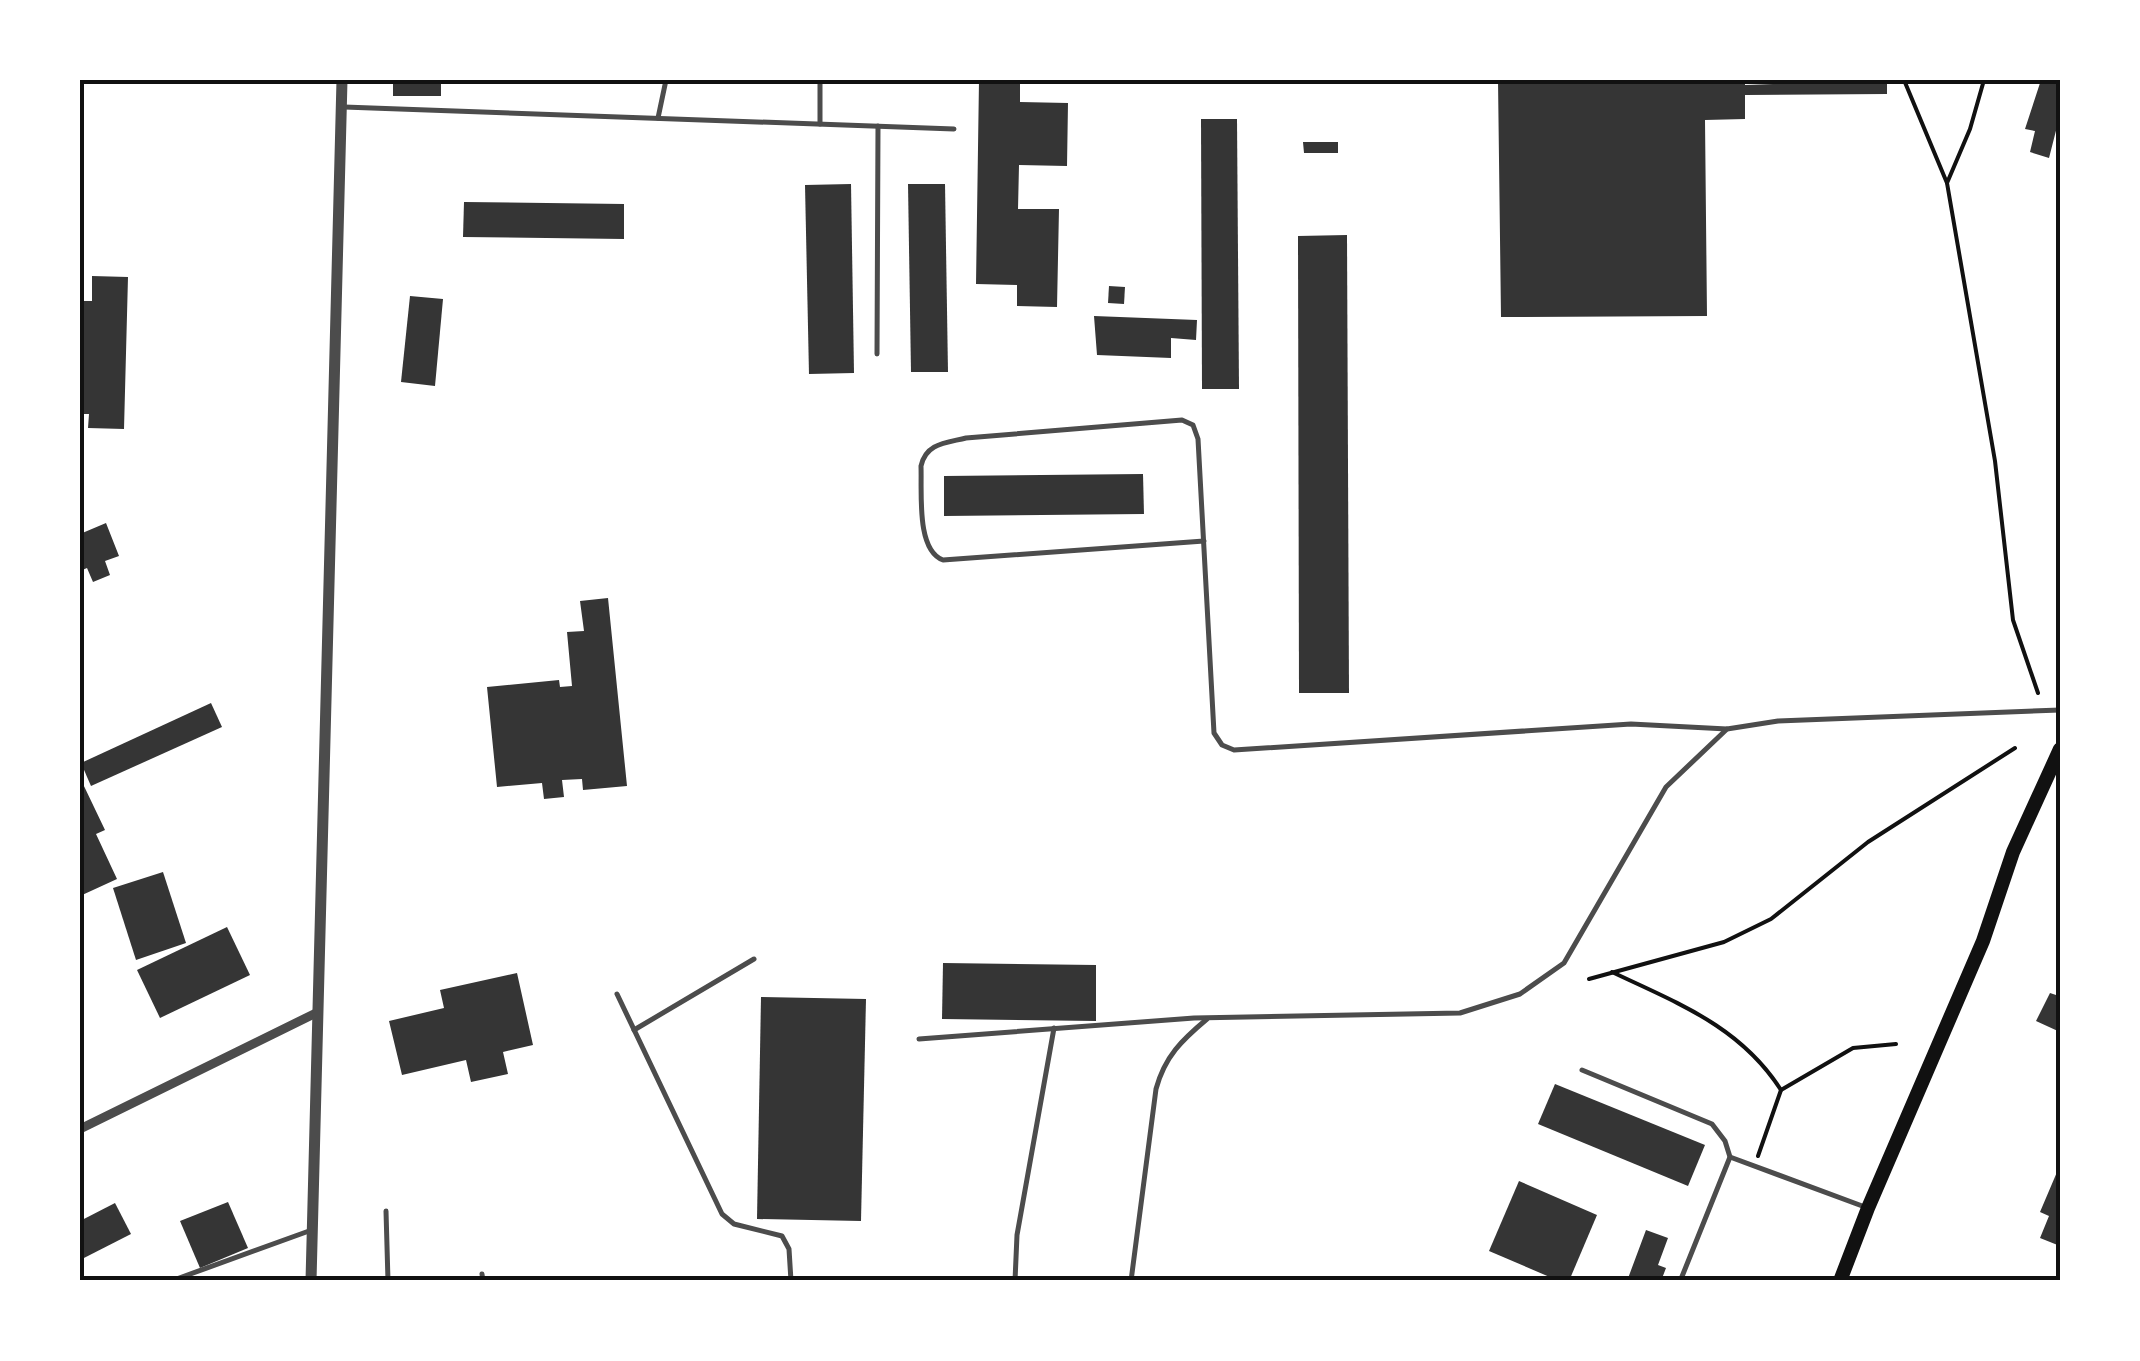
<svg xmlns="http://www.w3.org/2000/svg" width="2140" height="1361" font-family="Raleway,sans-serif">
<rect width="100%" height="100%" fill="#fff"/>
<g fill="#353535">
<rect x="393" y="80" width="48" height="16"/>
<polygon points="979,80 1020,80 1020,102 1068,103 1067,166 1019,165 1018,209 1059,209 1057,307 1017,306 1017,285 976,284"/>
<polygon points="1498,80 1745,80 1745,85 1887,80 1887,94 1745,95 1745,119 1705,120 1707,316 1501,317"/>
<polygon points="2041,80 2060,80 2060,115 2049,158 2030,152 2035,131 2025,129"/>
<polygon points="1201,119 1237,119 1239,389 1202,389"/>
<polygon points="1303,142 1338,142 1338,153 1304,153"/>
<polygon points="851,184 854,373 809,374 805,185"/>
<polygon points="908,184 945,184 948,372 911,372"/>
<polygon points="464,202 624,204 624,239 463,237"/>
<polygon points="1347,235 1349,693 1299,693 1298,236"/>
<polygon points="92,276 128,277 124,429 88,428 89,414 80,414 80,301 92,301"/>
<polygon points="1109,286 1125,287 1124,304 1108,303"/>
<polygon points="410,296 443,299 435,386 401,382"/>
<polygon points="1094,316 1197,320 1196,340 1171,338 1171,358 1097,355"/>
<polygon points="1143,474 1144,514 944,516 944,476"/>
<polygon points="106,523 119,556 105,561 110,575 93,582 87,568 80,571 80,534"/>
<polygon points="608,598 627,786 583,790 582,779 562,780 564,797 544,799 542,783 497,787 487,687 559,680 560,687 572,686 567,632 584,631 580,601"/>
<polygon points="211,703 222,727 91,786 81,763"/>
<polygon points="83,784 105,830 96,834 117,879 80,896 80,785"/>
<polygon points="163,872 186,943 136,960 113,888"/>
<polygon points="227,927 250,975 160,1018 137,970"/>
<polygon points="943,963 1096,965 1096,1021 942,1019"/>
<polygon points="517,973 533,1045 503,1052 508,1074 471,1082 466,1060 402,1075 389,1021 444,1008 440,990"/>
<polygon points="2060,986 2060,1032 2036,1021 2050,993 2056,995"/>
<polygon points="761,997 866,999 861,1221 757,1219"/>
<polygon points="1555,1084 1705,1145 1688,1186 1538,1124"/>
<polygon points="2060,1165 2060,1246 2040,1238 2049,1216 2040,1212"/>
<polygon points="1519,1181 1597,1215 1569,1281 1559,1281 1489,1251"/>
<polygon points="228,1202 248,1248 200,1268 180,1221"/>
<polygon points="115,1203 131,1234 80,1260 80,1221"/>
<polygon points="1646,1230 1668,1238 1658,1265 1666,1268 1661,1281 1627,1281"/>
</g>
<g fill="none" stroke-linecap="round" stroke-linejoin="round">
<g stroke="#111" stroke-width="4">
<polyline points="1904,80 1947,183 1995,461 2013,620 2038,693"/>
<polyline points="1947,183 1970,129 1984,80"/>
<path d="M1612,972C1677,1003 1740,1026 1781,1090L1853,1048L1896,1044"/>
<polyline points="1589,979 1724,942 1771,919 1868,842 2015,748"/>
<polyline points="1758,1156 1781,1090"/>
</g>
<g stroke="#4c4c4c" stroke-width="5">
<polyline points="344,107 954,129"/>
<polyline points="658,118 666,80"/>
<polyline points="820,124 820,80"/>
<polyline points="877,354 878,126"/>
<path d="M1204,541L943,560C916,550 922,492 921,466C926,443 946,443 966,438L1182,420L1193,425L1198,439L1214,733L1222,745L1234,750L1631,724L1727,729"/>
<polyline points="617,994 722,1214 734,1224 782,1236 789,1249 791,1281"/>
<polyline points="634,1030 754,959"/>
<polyline points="919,1039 1194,1018 1460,1013 1520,994 1564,963 1666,787 1727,729 1778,721 2060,710"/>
<polyline points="1582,1070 1712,1124 1725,1141 1730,1157 1681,1279 1687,1281"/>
<polyline points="1730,1157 1865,1207"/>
<polyline points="386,1211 388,1281"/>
<polyline points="482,1274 483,1281"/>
<polyline points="171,1281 309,1231"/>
<polyline points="1015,1281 1017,1235 1054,1028"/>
<path d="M1131,1281L1156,1089C1165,1056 1182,1040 1207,1019"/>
</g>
<polyline stroke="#4c4c4c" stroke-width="9" points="80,1129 316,1013"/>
<polyline stroke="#4c4c4c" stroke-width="11" points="311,1281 342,80"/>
<polyline stroke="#111" stroke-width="14" points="1840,1281 1868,1208 1983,941 2013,852 2060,749"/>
</g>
<rect width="2140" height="1361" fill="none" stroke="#ffffff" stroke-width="165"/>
<rect x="82" y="82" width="1976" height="1196" fill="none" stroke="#111" stroke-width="4"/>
</svg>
